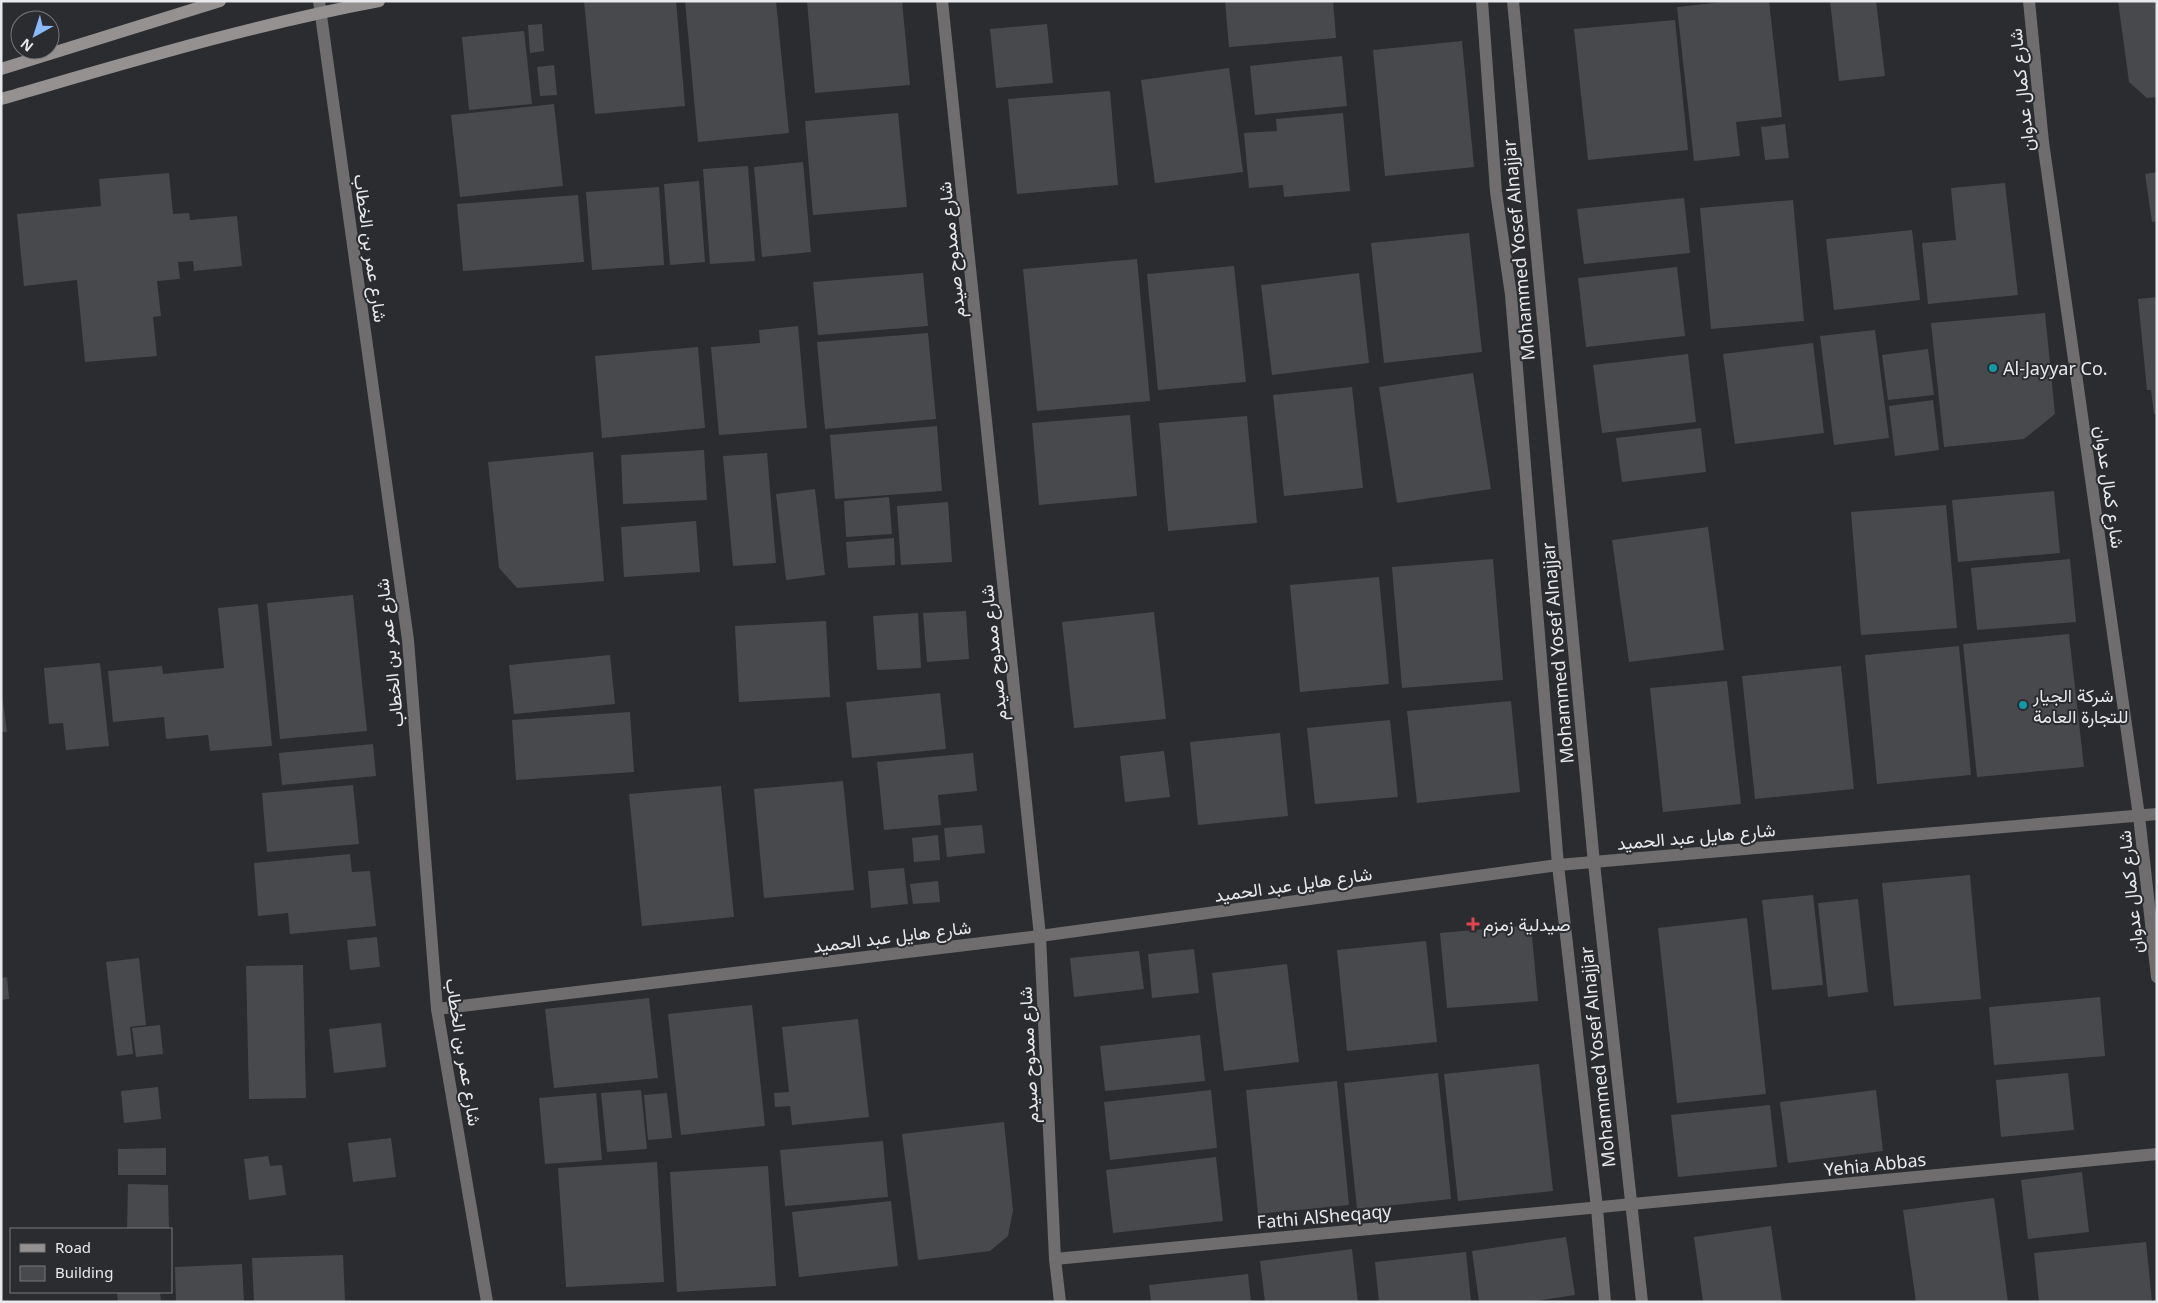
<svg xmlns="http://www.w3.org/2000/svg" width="2158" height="1303" font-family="'Noto Sans',Vazirmatn,sans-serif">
<rect width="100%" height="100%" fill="#2a2c2f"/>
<g fill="#48494d">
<polygon points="584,1 676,1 685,106 595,114"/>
<polygon points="685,1 776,1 789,133 698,142"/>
<polygon points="807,1 902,1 910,85 815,93"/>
<polygon points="1225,1 1333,1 1336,38 1229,47"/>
<polygon points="1732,1 1769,1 1782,117 1736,122 1740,156 1694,161 1677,7"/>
<polygon points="1830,1 1876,1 1885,76 1839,81"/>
<polygon points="2118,1 2157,1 2157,97 2147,98 2129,82"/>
<polygon points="1675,20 1688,150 1588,160 1574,29"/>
<polygon points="542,24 544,51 530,53 528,25"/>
<polygon points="1047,24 1053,83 996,88 990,29"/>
<polygon points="524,31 532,104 469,110 462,37"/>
<polygon points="1462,41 1474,167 1385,176 1373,50"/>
<polygon points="1342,56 1347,106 1255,115 1250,66"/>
<polygon points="554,65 557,95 540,96 537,67"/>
<polygon points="1229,68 1243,172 1155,183 1141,80"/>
<polygon points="1110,91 1118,185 1017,194 1008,99"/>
<polygon points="554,104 563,186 460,197 451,115"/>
<polygon points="898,113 907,207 813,215 805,121"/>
<polygon points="1343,113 1350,191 1284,197 1283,185 1249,188 1244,133 1277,131 1276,119"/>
<polygon points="1785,124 1789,158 1765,160 1761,127"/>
<polygon points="803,162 811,252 762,257 754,167"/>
<polygon points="748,166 755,261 710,264 703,169"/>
<polygon points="2157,172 2157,221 2152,222 2145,174"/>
<polygon points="169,173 173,214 189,213 190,220 237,216 242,266 194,271 193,261 178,262 180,279 157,281 161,316 153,317 157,356 85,362 77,280 24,286 17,214 101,206 99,179"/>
<polygon points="699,181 705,262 670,265 664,184"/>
<polygon points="2005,183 2018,295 1928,304 1922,243 1956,240 1951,188"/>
<polygon points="659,187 664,265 592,270 586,192"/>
<polygon points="578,195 584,262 463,271 457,204"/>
<polygon points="1684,198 1690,253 1584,264 1577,209"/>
<polygon points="1793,200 1804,321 1711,329 1700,208"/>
<polygon points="1912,230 1920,300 1834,310 1826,239"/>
<polygon points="1469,233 1482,352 1384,363 1371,243"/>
<polygon points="1137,259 1150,401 1037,411 1023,269"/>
<polygon points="1234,266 1246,382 1158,390 1147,274"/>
<polygon points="1677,267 1685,336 1586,347 1578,278"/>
<polygon points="923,273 928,326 818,335 813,282"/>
<polygon points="1359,273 1369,363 1272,375 1261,285"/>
<polygon points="2157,297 2157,414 2154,414 2151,390 2147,390 2138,299"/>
<polygon points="2045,313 2055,414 2024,439 1944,447 1931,323"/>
<polygon points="798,326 807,428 719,435 711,347 760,343 759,330"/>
<polygon points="1875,330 1889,438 1834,445 1820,336"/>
<polygon points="928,333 936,419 825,429 817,342"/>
<polygon points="1813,343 1824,433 1735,444 1723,354"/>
<polygon points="698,347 705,428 602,438 595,356"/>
<polygon points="1928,349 1934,395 1888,400 1882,355"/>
<polygon points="1688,354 1696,422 1602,433 1593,365"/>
<polygon points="1473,373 1491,489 1397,503 1379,387"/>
<polygon points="1352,387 1363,488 1284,496 1273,395"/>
<polygon points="1933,400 1939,450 1895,456 1889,406"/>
<polygon points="1130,415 1137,496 1039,505 1032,423"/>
<polygon points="1247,416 1257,523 1168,531 1159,423"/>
<polygon points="937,426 942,491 835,499 830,435"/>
<polygon points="1701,428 1706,472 1622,482 1616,438"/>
<polygon points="704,450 707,500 623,504 621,455"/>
<polygon points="593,452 604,581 517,588 499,568 488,462"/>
<polygon points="767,453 776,563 733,566 723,456"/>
<polygon points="815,489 825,575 786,580 776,494"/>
<polygon points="2054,491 2060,553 1958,562 1952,500"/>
<polygon points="889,497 892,534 846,537 844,501"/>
<polygon points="948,502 952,562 901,565 897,506"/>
<polygon points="1946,505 1957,628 1861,635 1851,512"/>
<polygon points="696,521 700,572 624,577 621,527"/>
<polygon points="1708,527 1724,650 1629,662 1612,540"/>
<polygon points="894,538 895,565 848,568 846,542"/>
<polygon points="1493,559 1503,680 1402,688 1392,567"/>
<polygon points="2070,559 2076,622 1977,630 1971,568"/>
<polygon points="1379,577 1389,684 1300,692 1290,585"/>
<polygon points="353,595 367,731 280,739 267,603"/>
<polygon points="258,604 272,746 210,751 208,735 166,739 164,717 113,722 108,671 162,666 163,674 224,668 218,608"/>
<polygon points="966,611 969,659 927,662 923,613"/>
<polygon points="1154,612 1166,719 1074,728 1062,622"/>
<polygon points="918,613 921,668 877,670 873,616"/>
<polygon points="826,621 830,697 739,702 735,626"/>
<polygon points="2069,634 2084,767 1977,777 1963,644"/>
<polygon points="1959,646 1971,775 1877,784 1865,655"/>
<polygon points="610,655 615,704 514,714 509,665"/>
<polygon points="100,663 109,746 66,750 63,723 49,724 44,668"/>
<polygon points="1841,666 1854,789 1755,799 1742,676"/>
<polygon points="1727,681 1741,804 1663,812 1650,688"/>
<polygon points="1,688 7,732 1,732"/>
<polygon points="940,693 946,749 852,758 846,702"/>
<polygon points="1511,701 1520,792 1417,803 1407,711"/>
<polygon points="630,712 634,772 516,780 512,720"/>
<polygon points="1390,720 1398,797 1315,804 1307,728"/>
<polygon points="1280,733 1288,816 1198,825 1190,742"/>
<polygon points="373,744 376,776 282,785 279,753"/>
<polygon points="1164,751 1170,797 1125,802 1120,756"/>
<polygon points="973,753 977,791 938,795 941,825 884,830 877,762"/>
<polygon points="843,781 854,890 764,898 754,789"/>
<polygon points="353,785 359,844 267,852 262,793"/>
<polygon points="721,786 734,917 642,926 629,794"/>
<polygon points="982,825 985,853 947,857 944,828"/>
<polygon points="938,835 940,860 914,862 912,838"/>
<polygon points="350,854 352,872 370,871 376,926 290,934 288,913 258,916 254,863"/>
<polygon points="904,868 908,904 871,908 868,871"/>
<polygon points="1970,875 1981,999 1894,1006 1882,883"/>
<polygon points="938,881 940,902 913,904 910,884"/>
<polygon points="1813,895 1823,985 1772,990 1762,900"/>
<polygon points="1858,899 1868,992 1828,997 1818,903"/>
<polygon points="1747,918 1766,1094 1677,1103 1658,928"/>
<polygon points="1531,925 1538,1001 1447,1008 1440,933"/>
<polygon points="377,937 380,967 350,970 347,940"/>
<polygon points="1426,941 1437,1042 1347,1051 1337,950"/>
<polygon points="1194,949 1199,993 1152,998 1148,954"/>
<polygon points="1139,951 1144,989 1074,997 1070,958"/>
<polygon points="139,958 146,1025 130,1027 133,1054 117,1056 106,962"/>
<polygon points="1287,964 1299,1062 1224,1071 1212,973"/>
<polygon points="303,965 306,1098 249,1099 246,966"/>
<polygon points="7,977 9,999 1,1000 1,978"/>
<polygon points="2100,997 2105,1056 1994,1065 1989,1007"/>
<polygon points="649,998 658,1078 554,1088 545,1009"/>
<polygon points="752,1005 765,1126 681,1135 668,1014"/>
<polygon points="858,1019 869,1117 792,1125 790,1106 775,1107 774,1093 789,1092 782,1027"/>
<polygon points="381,1023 386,1067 334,1073 329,1029"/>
<polygon points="160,1025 163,1054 136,1057 132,1028"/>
<polygon points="1200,1035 1205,1081 1105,1091 1100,1046"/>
<polygon points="1539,1064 1553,1191 1458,1201 1444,1074"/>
<polygon points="1438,1073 1451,1199 1357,1209 1344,1083"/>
<polygon points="2068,1073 2074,1130 2001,1137 1996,1080"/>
<polygon points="1337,1081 1349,1205 1258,1214 1246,1090"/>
<polygon points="158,1087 161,1119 124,1123 121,1091"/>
<polygon points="641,1090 647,1149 607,1152 601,1093"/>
<polygon points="1211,1090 1217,1148 1110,1160 1104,1102"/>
<polygon points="1876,1090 1883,1151 1788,1163 1780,1102"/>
<polygon points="596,1093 602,1160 545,1164 539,1098"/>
<polygon points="667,1093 672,1138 648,1140 644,1095"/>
<polygon points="1770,1105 1777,1167 1678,1177 1671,1115"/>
<polygon points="1004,1122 1013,1210 1008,1236 990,1251 918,1260 902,1134"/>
<polygon points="391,1138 396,1177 353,1182 348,1143"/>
<polygon points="883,1141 888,1197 785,1206 780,1150"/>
<polygon points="166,1148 166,1175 118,1175 118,1149"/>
<polygon points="268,1156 270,1166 282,1165 286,1195 249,1200 244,1159"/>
<polygon points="1216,1157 1223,1221 1113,1233 1106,1170"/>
<polygon points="657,1162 664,1282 566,1287 558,1168"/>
<polygon points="768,1166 776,1286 677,1292 670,1172"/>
<polygon points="2082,1172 2089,1232 2028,1239 2021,1180"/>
<polygon points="128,1184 168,1185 169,1229 127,1229"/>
<polygon points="1994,1198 2008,1302 1916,1302 1903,1210"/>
<polygon points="891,1201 898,1266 799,1277 792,1212"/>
<polygon points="1771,1226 1782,1302 1703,1302 1694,1237"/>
<polygon points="1566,1237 1575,1295 1528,1302 1479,1302 1472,1251"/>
<polygon points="2146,1242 2152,1302 2039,1302 2034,1253"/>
<polygon points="1352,1249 1358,1302 1265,1302 1260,1261"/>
<polygon points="1466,1252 1471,1302 1379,1302 1375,1262"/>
<polygon points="343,1255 345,1302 254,1302 252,1258"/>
<polygon points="242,1264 244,1302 176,1302 175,1267"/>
<polygon points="1248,1274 1251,1302 1151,1302 1149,1285"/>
<polygon points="117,1292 160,1292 161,1302 118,1302"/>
</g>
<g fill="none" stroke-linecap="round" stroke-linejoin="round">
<g stroke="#6f6d6d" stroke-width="12">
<polyline points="319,1 408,640 437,1009 487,1302"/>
<polyline points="942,1 1040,936 1055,1259 1060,1302"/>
<polyline points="1482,1 1496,192 1511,295 1558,865 1597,1208 1605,1302"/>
<polyline points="1513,1 1594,863 1642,1302"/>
<polyline points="2029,1 2043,142 2139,816 2157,977"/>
<polyline points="437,1009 1040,936 1558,865 2157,814"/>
<polyline points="1055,1259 2157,1154"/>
</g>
<g stroke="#959191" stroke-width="12">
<polyline points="1,69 220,1"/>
<path d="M1,99C126,63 251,25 379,1"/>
</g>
</g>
<g fill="#0f9aa8" stroke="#2a2c2f" stroke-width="2">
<circle cx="1993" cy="368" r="5"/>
<circle cx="2023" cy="705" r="5"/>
</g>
<path fill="#e0444e" stroke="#2a2c2f" stroke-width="2" d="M1470.5 916.5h5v5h5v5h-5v5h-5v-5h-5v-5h5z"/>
<g text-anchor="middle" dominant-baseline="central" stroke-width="4" stroke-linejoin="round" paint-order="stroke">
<g font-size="18" fill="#e8e9ec" stroke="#2a2c2f">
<text transform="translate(2021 90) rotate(-96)">شارع كمال عدوان</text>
<text transform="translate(371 248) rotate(82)">شارع عمر بن الخطاب</text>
<text transform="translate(951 250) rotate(-96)">شارع ممدوح صيدم</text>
<text transform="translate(1518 250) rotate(-95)">Mohammed Yosef Alnajjar</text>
<text transform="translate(2110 487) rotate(82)">شارع كمال عدوان</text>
<text transform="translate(389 653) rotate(-96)">شارع عمر بن الخطاب</text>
<text transform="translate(993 653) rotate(-96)">شارع ممدوح صيدم</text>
<text transform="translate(1557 653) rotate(-95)">Mohammed Yosef Alnajjar</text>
<text transform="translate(1696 836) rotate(-5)">شارع هايل عبد الحميد</text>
<text transform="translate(1293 884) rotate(-8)">شارع هايل عبد الحميد</text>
<text transform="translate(2130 892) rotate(-96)">شارع كمال عدوان</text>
<text transform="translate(892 936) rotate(-7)">شارع هايل عبد الحميد</text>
<text transform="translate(464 1052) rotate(81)">شارع عمر بن الخطاب</text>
<text transform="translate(1028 1055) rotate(-93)">شارع ممدوح صيدم</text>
<text transform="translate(1597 1057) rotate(-96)">Mohammed Yosef Alnajjar</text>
<text transform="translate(1875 1164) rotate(-6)">Yehia Abbas</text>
<text transform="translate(1324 1216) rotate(-5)">Fathi AlSheqaqy</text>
</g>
<g font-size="18" fill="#e8e9ec" stroke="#2a2c2f" text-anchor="start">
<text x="2003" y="368">Al-Jayyar Co.</text>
<text x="2033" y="695">شركة الجيار<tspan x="2033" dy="21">للتجارة العامة</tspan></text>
<text x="1483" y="924">صيدلية زمزم</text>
</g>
</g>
<rect width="2158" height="1303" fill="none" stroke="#e8e9ec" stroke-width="5"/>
<rect x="10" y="1228" width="162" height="65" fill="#2a2c2f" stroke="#76787b"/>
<rect x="20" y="1244" width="25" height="8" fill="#959191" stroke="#76787b"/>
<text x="55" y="1253" font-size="15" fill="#e8e9ec">Road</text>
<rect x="20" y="1266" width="25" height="15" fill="#48494d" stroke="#76787b"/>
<text x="55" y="1278" font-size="15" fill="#e8e9ec">Building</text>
<g transform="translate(35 35) rotate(219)"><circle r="24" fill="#2a2c2f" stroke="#76787b"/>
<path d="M0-4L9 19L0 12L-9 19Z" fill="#89bafc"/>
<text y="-8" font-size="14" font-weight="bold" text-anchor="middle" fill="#e8e9ec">N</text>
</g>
</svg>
